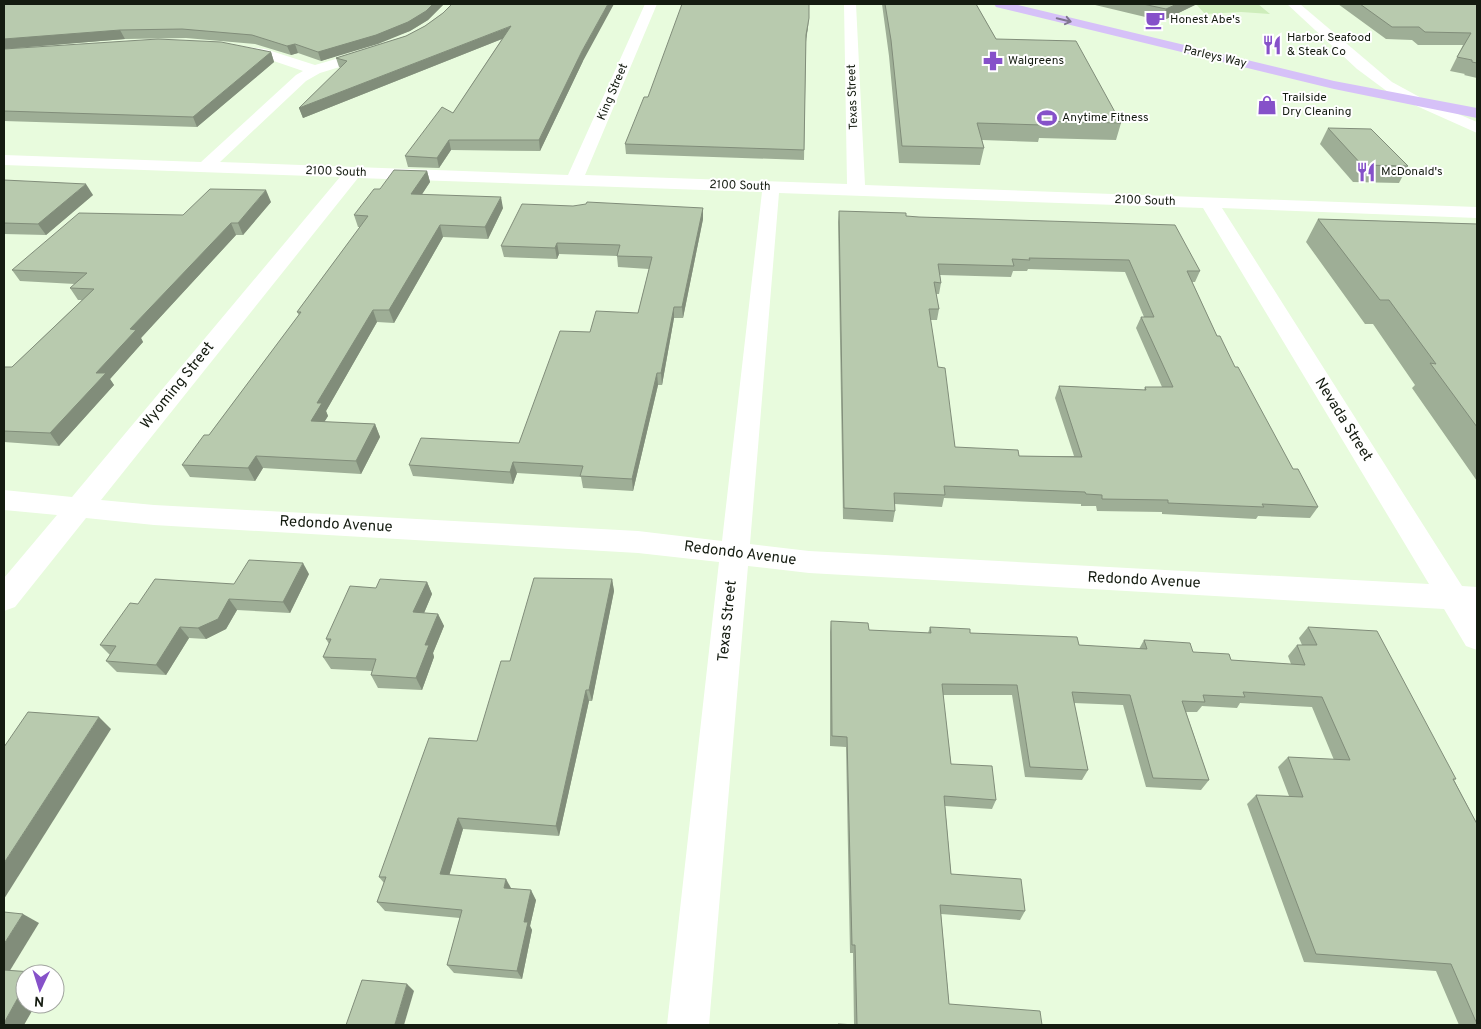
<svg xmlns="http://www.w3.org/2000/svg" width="1481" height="1029" font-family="Overpass,sans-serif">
<rect width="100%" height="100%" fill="#e8fbdd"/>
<polygon fill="#ceedbb" points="1196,4 1258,4 1270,14 1241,12 1205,14"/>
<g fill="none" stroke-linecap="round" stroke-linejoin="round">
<g fill="#fff" fill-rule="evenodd">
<path d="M645,4H657L585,175L847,184L844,4H856L865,185L1477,207V218L1222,208L1462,586L1477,587V650L1466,646L1444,609L809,573L748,566L709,1025H667L719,562L638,553L154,525L86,518L15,607L4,611V578L57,515L4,510V490L72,497L340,177L4,165V155L201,162L296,75L303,71L262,57L230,51L228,48L230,45L265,49L315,65L374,48L379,49L381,52L379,55L320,73L306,81L220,162L568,175ZM358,178L762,192L722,541L638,531L154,505L101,500ZM779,193L1203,208L1429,584L809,551L750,544Z"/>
<polygon points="1287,4 1300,4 1392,82 1425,100 1477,122 1477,133 1392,95 1357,69"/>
</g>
<polygon fill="#d6c1f8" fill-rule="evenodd" points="994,4 1014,4 1334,81 1477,108 1477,118 1334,89 996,7"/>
</g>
<g fill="#9eae96" fill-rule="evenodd">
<polygon points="4,4 444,4 428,20 410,31 321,61 298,53 291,55 255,44 186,38 125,39 4,49"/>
<polygon points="882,4 976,4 996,39 1121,123 1116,140 1039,138 1038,142 982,140 984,148 980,165 899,163 889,56"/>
<polygon points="1091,4 1197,4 1162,21"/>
<polygon points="1338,4 1477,4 1477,78 1464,75 1465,74 1450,71 1463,45 1418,45 1412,40 1386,39"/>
<polygon points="443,13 583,61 540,151 451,150 439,168 408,167 405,156 453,113 502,39 303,118 299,108 341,68 339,67 336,58 406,36 425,26"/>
<polygon points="808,27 806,42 804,160 626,154 625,144 648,97"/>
<polygon points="4,49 271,52 274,62 197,127 4,121"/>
<polygon points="1328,128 1408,166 1399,183 1353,182 1320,144"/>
<polygon points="427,171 430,182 422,194 503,208 488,239 443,237 394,323 377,322 326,411 328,416 324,422 375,424 380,437 361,474 263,468 255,481 190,477 182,465 209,435 299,315 297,312 360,227 358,227 354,215 380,189"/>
<polygon points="4,180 93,195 46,235 4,234"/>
<polygon points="271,202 243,235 236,235 141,338 143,342 110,379 114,385 59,446 4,442 4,367 12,367 82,300 78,300 70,288 75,284 20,281 12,270 183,215"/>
<polygon points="573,206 703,208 703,219 683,318 674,318 662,385 658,385 633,491 583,488 581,477 517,473 513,484 413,476 409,465 519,443 590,332 638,313 649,269 618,267 617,256 559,254 557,259 504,257 501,246"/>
<path d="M839,211L906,216L1200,271L1195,282H1192L1217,336L1293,469L1318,507L1310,518L1258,516L1256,519L1162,514V512L1097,511L1096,506H1081V504L944,498L942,507L895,504V511L893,522L843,519L838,222ZM1028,269L1125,272L1144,317H1141L1136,328L1162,387H1145L1144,390L1059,386L1055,398L1074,456H1019L955,447L938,367L930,320H937L939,309L936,294H939L941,283L940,275L1011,277L1013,271H1027Z"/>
<polygon points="1318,219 1477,224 1477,481 1412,388 1415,385 1373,324 1365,324 1306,242"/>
<polygon points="309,574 290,613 237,610 226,629 206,639 189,638 166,675 117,672 106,661 110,655 100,645 138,604 234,584"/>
<polygon points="612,579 614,591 592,701 589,701 559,836 463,829 449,875 511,888 511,889 536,900 530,926 532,930 522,979 454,973 447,965 460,918 385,911 377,902 384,883 379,877 477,741 510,661"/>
<polygon points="427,582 432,594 424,613 438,614 444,626 433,653 434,657 422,690 378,688 371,675 372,671 331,669 323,657 329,644 326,639 376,588"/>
<polygon points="831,621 869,630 928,633 930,627 970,633 1079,645 1139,649 1144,640 1193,652 1231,660 1291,664 1288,656 1297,645 1302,645 1299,638 1308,627 1456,779 1454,780 1477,824 1477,1025 1459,1025 1436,971 1304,962 1247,804 1256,795 1289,796 1278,767 1288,757 1334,760 1312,707 1240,703 1237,708 1202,706 1197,712 1186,712 1209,780 1201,790 1146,787 1123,705 1074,703 1088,770 1082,780 1025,777 1012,695 943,695 951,764 996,800 992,809 945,806 951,874 1025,911 1020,920 941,914 949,1004 1042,1025 838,1025 838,1024 854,1025 853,953 850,953 846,747 830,746 830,632"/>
</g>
<g fill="#818d7a">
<polygon points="433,4 444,4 428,20 410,31 378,44 321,61 318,52"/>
<polygon points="608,4 614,4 583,61 540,151 539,140 582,51"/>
<polygon points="1177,4 1197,4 1162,21 1166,9"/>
<polygon points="809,18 808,27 805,44 806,35"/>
<polygon points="511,26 512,35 303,118 299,108"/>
<polygon points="120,30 125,39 4,49 4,39"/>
<polygon points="295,44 298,53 291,55 287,46"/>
<polygon points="271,52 274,62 197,127 193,117"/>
<polygon points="449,140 451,150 439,168 437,158"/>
<polygon points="427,171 430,182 415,205 411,194"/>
<polygon points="86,184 93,195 46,235 38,224"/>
<polygon points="266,190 271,202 243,235 238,223"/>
<polygon points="501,197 503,208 488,239 485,227"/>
<polygon points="703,208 703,219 683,318 682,307"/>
<polygon points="231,223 236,235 141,338 143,342 110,379 114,385 59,446 50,433 96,373 130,329"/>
<polygon points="440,225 443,237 394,323 389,310"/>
<polygon points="557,243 559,254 557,259 555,248"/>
<polygon points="674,307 674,318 662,385 661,373"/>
<polygon points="373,310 377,322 326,411 328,416 317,434 311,421 317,403"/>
<polygon points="657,373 658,385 633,491 632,479"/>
<polygon points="375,424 380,437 361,474 356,461"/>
<polygon points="256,456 263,468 255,481 248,468"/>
<polygon points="513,462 517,473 513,484 510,472"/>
<polygon points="303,563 309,574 290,613 283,602"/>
<polygon points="612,579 614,591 592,701 589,690"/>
<polygon points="427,582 432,594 419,625 413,612"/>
<polygon points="229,599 237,610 226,629 206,639 198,628"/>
<polygon points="438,614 444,626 433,653 434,657 422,690 416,678 425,645"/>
<polygon points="180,627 189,638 166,675 156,665"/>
<polygon points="586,690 589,701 559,836 556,826"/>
<polygon points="99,717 111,729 4,899 4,863"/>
<polygon points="458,818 463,829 447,883 440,874"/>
<polygon points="506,879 511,888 509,898 504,888"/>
<polygon points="531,890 536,900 530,926 532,930 522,979 517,971 524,922"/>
<polygon points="23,914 39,923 6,977 4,976 4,944"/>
<polygon points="407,984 414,991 404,1025 395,1024"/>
<polygon points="25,985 25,1004 36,1004 24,1025 4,1025 4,1023"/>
</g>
<g fill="#b8caae" stroke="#818d7a" fill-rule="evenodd">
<polygon points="4,4 433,4 426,11 408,22 376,35 318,52 295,44 287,46 252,35 182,29 120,30 4,39"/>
<polygon points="452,4 608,4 582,51 539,140 449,140 437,158 405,156 442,107 453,113 511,26 299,108 347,61 336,58 406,36 425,26 443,13"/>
<polygon points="682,4 809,4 809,18 806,35 804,150 625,144 644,97 648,97"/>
<polygon points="885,4 976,4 996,39 1076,41 1121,123 1041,121 1042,125 977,123 984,148 902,146 891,40"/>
<polygon points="1143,4 1177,4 1166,9"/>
<polygon points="1360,4 1477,4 1477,63 1472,62 1472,60 1457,57 1471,33 1425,32 1419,27 1392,27"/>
<polygon points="158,39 221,42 271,52 193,117 4,111 4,49"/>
<polygon points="1328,128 1371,129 1408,166 1362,165"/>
<polygon points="394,170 427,171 411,194 501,197 485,227 440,225 389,310 373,310 317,403 322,403 311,421 375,424 356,461 256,456 248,468 182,465 204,435 209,435 301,312 297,312 368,216 354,215 374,189 380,189"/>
<polygon points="4,180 86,184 38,224 4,223"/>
<polygon points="210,189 266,190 238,223 231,223 130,329 136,330 96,373 106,373 50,433 4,431 4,367 12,367 94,289 70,288 87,273 12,270 79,213 183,215"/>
<polygon points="587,202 703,208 682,307 674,307 661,373 657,373 632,479 580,476 583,466 513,462 510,472 409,465 421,438 519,443 560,331 590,332 596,311 638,313 652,257 617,256 620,245 557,243 555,248 501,246 522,204 573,206 586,204"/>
<path d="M839,211L906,213V216L919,217L1175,225L1200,271H1187L1217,336H1220L1235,367H1238L1293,469H1298L1318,507L1262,504L1264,507L1168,503V500L1102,499V495L1086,494L1085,492L944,486L945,495L894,493L895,511L844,508ZM1029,258L1129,260L1154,317H1141L1173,387H1145L1146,390L1059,386L1082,457L1019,456L1018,450L955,447L945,368L938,367L929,309H939L934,282L941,283L938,264L1014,266L1012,259L1030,260Z"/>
<polygon points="1318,219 1477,224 1477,427 1430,363 1436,364 1389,300 1380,300"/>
<polygon points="249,560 303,563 283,602 229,599 218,619 198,628 180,627 156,665 106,661 116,646 100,645 130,603 138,604 155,579 234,584"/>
<polygon points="534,578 612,579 589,690 586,690 556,826 458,818 440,874 506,879 504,888 531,890 524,922 528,922 517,971 447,965 462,910 377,902 386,877 379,877 429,738 477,741 501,661 510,661"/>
<polygon points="380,579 427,582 413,612 438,614 425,645 429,645 416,678 371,675 376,659 323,657 331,639 326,639 350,586 376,588"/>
<polygon points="831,621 868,623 869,630 931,633 930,627 970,629 970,633 1077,637 1079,645 1147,649 1144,640 1190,643 1193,652 1229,654 1231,660 1305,665 1297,645 1317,645 1308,627 1377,631 1456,779 1453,779 1477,824 1477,1024 1451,964 1316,954 1256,795 1303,797 1288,757 1350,760 1322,697 1243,692 1245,697 1203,695 1205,702 1182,701 1209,780 1153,778 1130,695 1072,692 1088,770 1030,767 1017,685 942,684 951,764 992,766 996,800 944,796 951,874 1021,879 1025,911 940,905 949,1004 1040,1011 1042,1025 838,1025 838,1024 857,1025 855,945 852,945 847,737 832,736"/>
<polygon points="28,712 99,717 4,863 4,747"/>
<polygon points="4,912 23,914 4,944"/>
<polygon points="4,970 32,972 31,974 25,974 25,985 4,1023"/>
<polygon points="362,980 407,984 395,1024 413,1025 346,1025"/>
</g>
<defs><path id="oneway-shaft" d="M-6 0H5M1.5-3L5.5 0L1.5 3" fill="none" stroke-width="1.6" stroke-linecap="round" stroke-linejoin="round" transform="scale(1.25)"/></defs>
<use stroke="#7f7690" href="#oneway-shaft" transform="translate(1064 20) rotate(14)"/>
<defs>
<symbol id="cafe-bare" viewBox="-9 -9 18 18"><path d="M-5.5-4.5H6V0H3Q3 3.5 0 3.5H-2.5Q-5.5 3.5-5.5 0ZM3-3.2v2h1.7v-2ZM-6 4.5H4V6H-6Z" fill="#8651c9" stroke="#fff" stroke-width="2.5" paint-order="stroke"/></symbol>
<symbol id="restaurant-bare" viewBox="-9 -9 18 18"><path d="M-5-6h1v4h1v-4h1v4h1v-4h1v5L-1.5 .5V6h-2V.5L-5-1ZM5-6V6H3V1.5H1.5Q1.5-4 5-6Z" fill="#8651c9" stroke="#fff" stroke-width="2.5" paint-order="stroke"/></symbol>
<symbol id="pharmacy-bare" viewBox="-9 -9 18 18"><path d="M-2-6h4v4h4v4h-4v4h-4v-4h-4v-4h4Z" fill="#8651c9" stroke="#fff" stroke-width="2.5" paint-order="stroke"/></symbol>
<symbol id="shop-bare" viewBox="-9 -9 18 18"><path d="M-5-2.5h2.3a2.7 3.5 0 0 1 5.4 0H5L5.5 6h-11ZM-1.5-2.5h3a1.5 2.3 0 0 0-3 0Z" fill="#8651c9" stroke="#fff" stroke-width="2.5" paint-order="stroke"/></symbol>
<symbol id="stadium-bare" viewBox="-9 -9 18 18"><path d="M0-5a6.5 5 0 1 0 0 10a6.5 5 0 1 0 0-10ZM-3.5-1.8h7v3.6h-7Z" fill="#8651c9" stroke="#fff" stroke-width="2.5" paint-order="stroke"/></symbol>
</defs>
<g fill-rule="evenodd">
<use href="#cafe-bare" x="1141" y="6" width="28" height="28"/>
<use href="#restaurant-bare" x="1258" y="31" width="28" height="28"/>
<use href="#pharmacy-bare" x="979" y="47" width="28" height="28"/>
<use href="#shop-bare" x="1253" y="91" width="28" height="28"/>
<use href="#stadium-bare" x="1033" y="104" width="28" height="28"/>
<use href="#restaurant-bare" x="1352" y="158" width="28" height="28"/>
</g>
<g text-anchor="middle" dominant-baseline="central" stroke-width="4" stroke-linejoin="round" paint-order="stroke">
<g font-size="12" fill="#141b10" stroke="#fff" text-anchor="start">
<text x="1170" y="20">Honest Abe's</text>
<text x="1287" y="38">Harbor Seafood<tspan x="1287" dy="14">&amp; Steak Co</tspan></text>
<text x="1008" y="61">Walgreens</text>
<text x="1282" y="98">Trailside<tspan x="1282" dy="14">Dry Cleaning</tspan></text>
<text x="1062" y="118">Anytime Fitness</text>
<text x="1381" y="172">McDonald's</text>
</g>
<g font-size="12" fill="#141b10" stroke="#fff">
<text transform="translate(1215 57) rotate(13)">Parleys Way</text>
<text transform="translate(613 92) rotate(-67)">King Street</text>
<text transform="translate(853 97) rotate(-92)">Texas Street</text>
<text transform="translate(336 172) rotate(2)">2100 South</text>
<text transform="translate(740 186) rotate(2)">2100 South</text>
<text transform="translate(1145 201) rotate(2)">2100 South</text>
</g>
<g font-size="15" fill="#141b10" stroke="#fff">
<text transform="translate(178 386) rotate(-51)">Wyoming Street</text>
<text transform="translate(1343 420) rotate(58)">Nevada Street</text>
<text transform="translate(336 525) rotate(3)">Redondo Avenue</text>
<text transform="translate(740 554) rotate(7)">Redondo Avenue</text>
<text transform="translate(1144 581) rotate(3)">Redondo Avenue</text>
<text transform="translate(728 621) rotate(-84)">Texas Street</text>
</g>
</g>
<rect width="1481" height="1029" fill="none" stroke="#141b10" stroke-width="10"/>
<g transform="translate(40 989) rotate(184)"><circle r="24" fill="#ffffff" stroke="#a1a49f"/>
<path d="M0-4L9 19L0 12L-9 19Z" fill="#8651c9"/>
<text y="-8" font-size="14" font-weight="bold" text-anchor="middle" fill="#141b10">N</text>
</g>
</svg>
